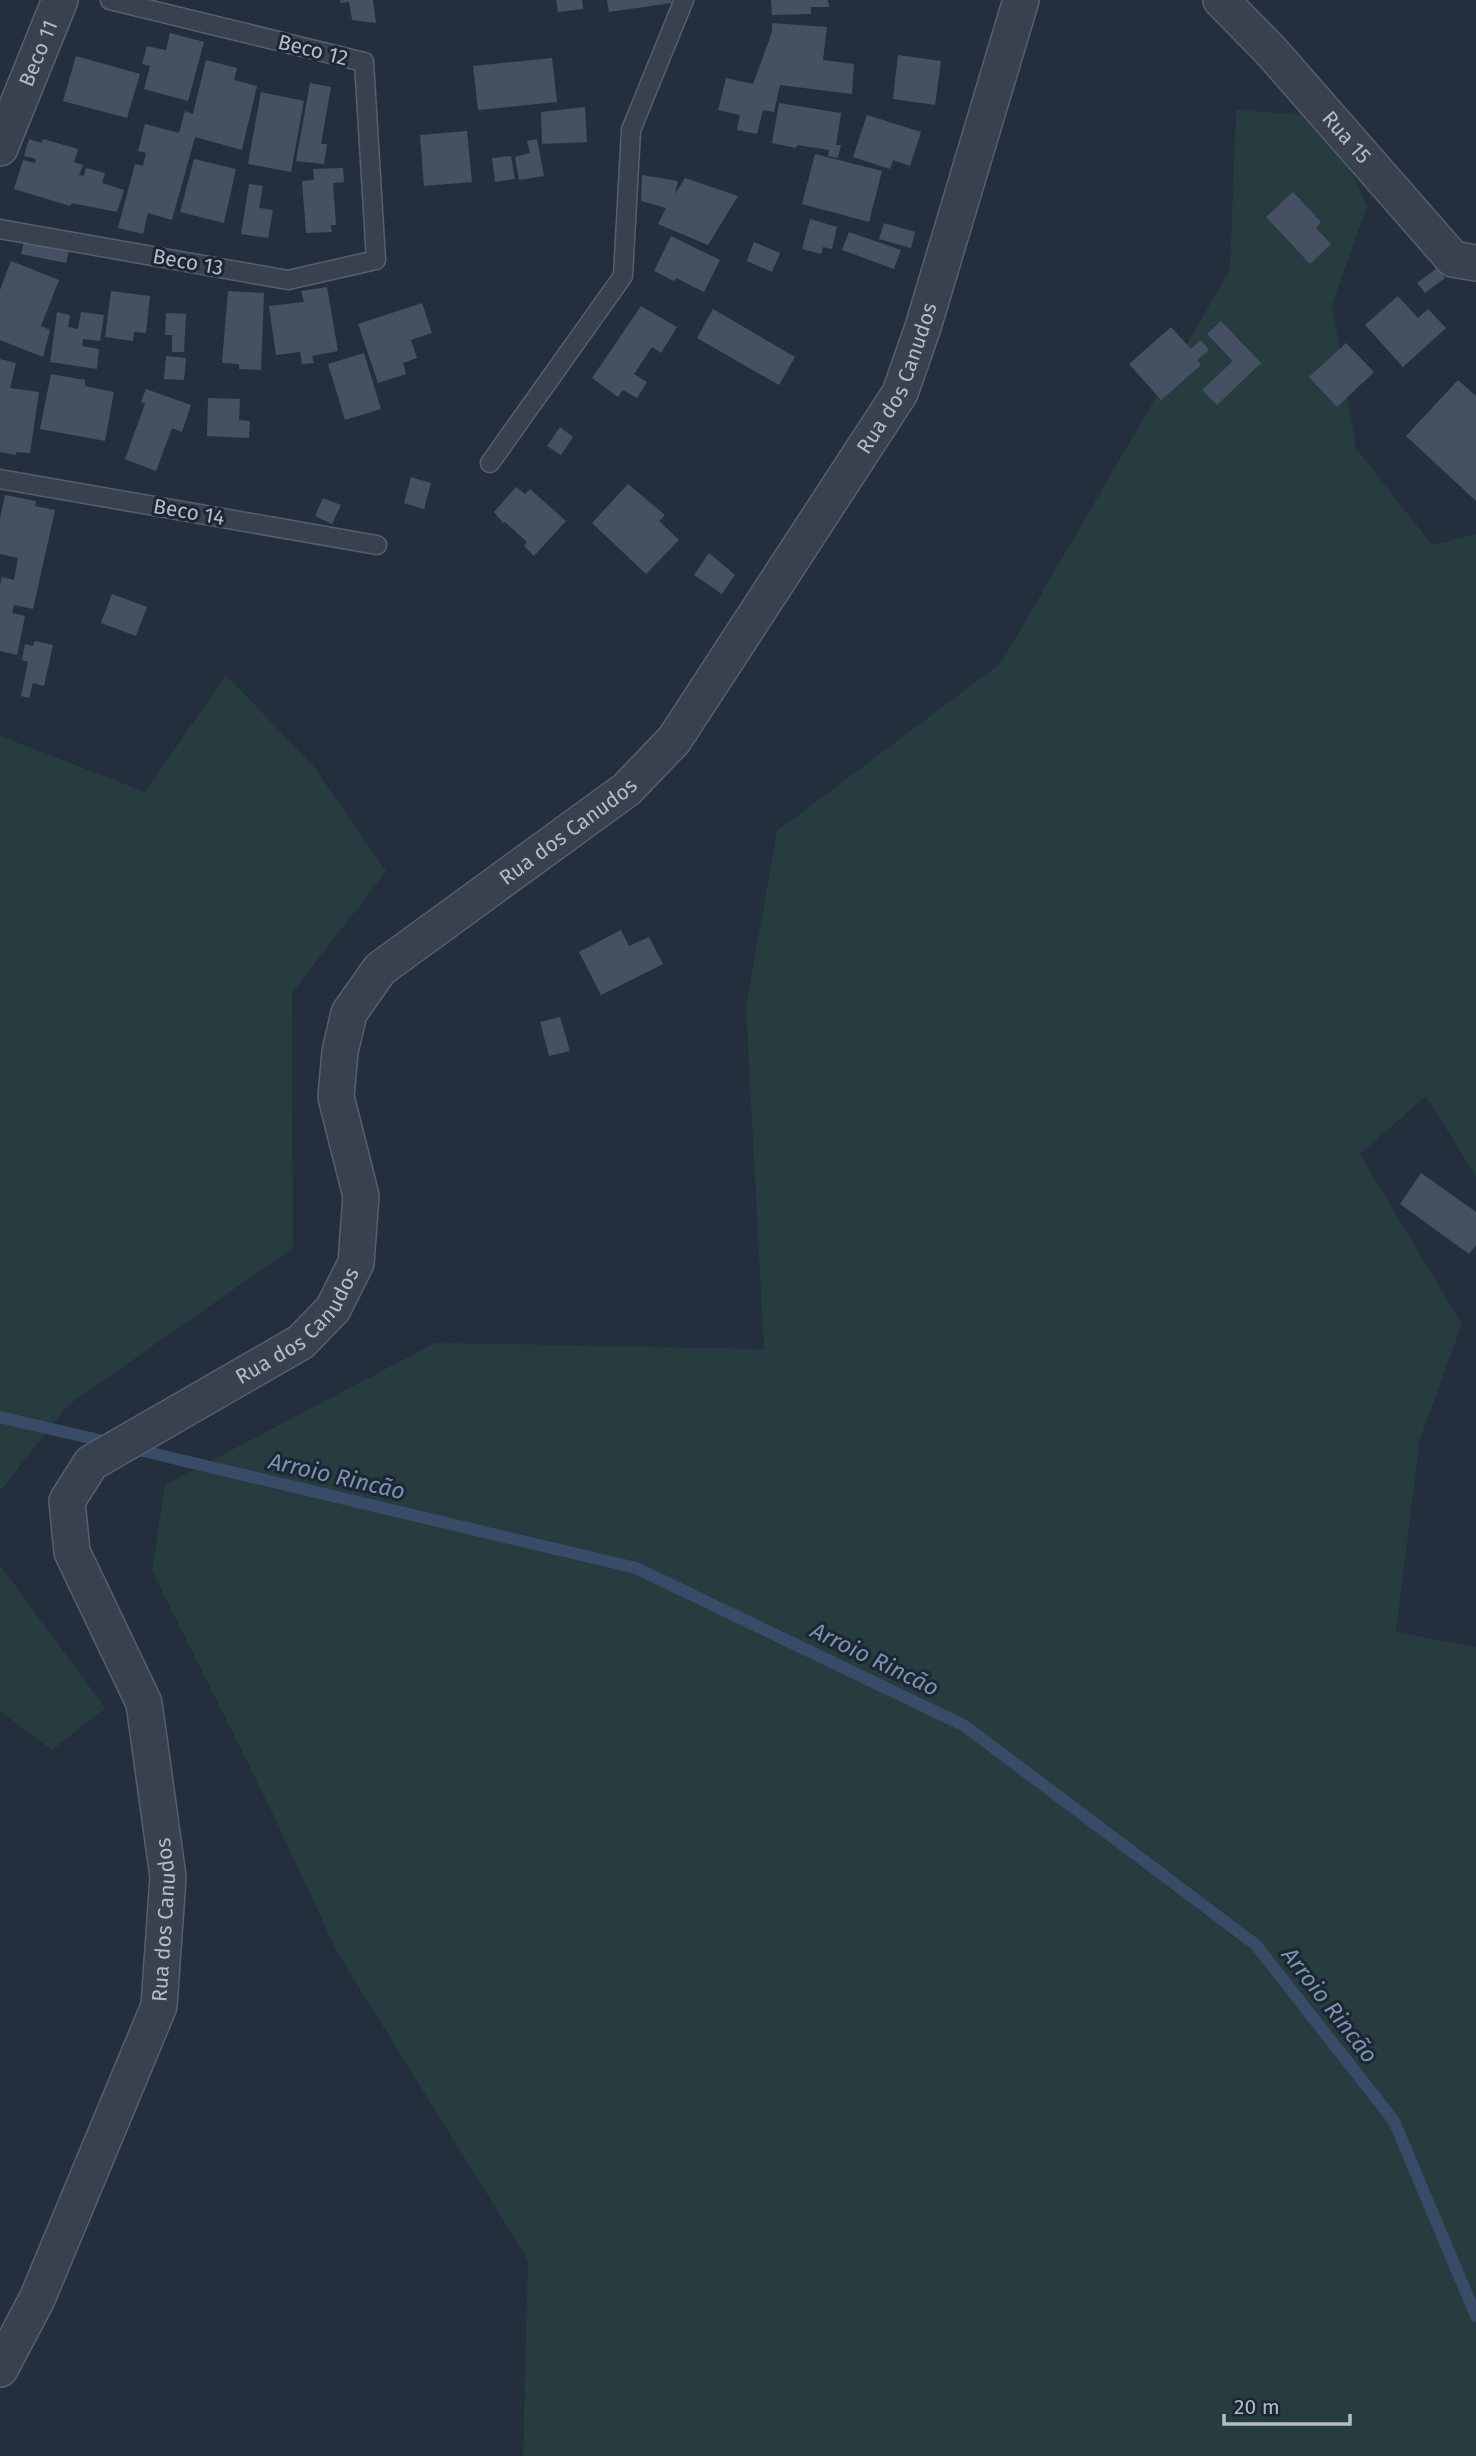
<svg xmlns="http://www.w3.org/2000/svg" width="1476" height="2456" font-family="'Fira Sans',sans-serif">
<rect width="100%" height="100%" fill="#242f3e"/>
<g fill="#263c3f">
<polygon points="1236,110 1312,115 1348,164 1367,207 1332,304 1356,448 1432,545 1476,534 1476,1177 1426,1096 1360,1154 1462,1324 1420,1439 1396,1632 1476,1647 1476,2456 523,2456 528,2260 337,1952 273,1814 152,1571 165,1485 435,1343 764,1349 746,1007 777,831 1001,663 1230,270"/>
<polygon points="226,675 314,767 386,871 292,993 293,1248 67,1406 0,1491 0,736 145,792"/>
<polygon points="0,1565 105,1708 52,1750 0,1711"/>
</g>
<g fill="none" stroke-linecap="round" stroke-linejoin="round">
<g stroke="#394c67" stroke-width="12">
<polyline points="0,1417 112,1443"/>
<polyline points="130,1448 636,1568 965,1726 1256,1945 1394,2121 1476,2316"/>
</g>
</g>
<g fill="#455162">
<polygon points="340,0 373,0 376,23 352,20 349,2 341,3"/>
<polygon points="556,0 582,0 583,9 558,12"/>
<polygon points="607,0 671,0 672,3 609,12"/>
<polygon points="771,0 828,0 829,7 811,7 811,14 772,15"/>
<polygon points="772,23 827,27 823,60 854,64 852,94 780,85 774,112 763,110 757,134 737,130 740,115 718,110 726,78 753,84 772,32"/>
<polygon points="170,33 204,42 188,101 144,89 150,66 142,64 147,46 166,50"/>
<polygon points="898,55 941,61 935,105 893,99"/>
<polygon points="76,56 140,74 127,118 63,101"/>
<polygon points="552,58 557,102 478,110 473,66"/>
<polygon points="206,60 237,68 234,80 257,86 242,150 195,137 172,220 148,213 143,234 118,228 135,164 143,166 146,153 138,151 145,124 179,133 185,111 193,114"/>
<polygon points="310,83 331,87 321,144 327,144 324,164 296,161"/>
<polygon points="261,92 304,101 291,172 248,164"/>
<polygon points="779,103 841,113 836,145 841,145 838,158 828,156 829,150 797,145 796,148 772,143"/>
<polygon points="585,107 587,142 542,144 541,112"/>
<polygon points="867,115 921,132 910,166 893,160 890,169 853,157"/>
<polygon points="467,131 472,182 424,186 420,135"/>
<polygon points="29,139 42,143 43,139 78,149 74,162 83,165 79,175 84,176 86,168 105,173 102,183 124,190 117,212 72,203 70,206 14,189 23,160 35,163 36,159 24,156"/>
<polygon points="537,139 544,176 519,180 515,157 530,153 527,141"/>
<polygon points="815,154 882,171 869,222 802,204"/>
<polygon points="511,156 515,179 495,182 492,158"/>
<polygon points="194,159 236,169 224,223 180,212"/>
<polygon points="343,168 344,182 333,183 336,225 331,225 332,232 306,233 302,181 314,180 313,169"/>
<polygon points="642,175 678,181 675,194 685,178 738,196 708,245 658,224 666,208 641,201"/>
<polygon points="249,184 263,186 259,208 273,210 268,238 241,234"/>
<polygon points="1293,192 1321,222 1316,228 1331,244 1310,264 1266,217"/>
<polygon points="810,219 837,227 832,249 823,247 821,254 802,249"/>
<polygon points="884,223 915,232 911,248 879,239"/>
<polygon points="849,232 901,250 894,269 842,250"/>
<polygon points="671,236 720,260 704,292 676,278 674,281 654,271"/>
<polygon points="25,237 70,247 66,263 21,254"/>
<polygon points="754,242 780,253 772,272 747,261"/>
<polygon points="11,261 59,280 41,326 50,330 43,357 0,340 0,290"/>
<polygon points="1437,268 1445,278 1425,293 1417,283"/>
<polygon points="327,287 338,351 312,356 314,363 302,364 300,352 276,355 269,306 304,302 301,291"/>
<polygon points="111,291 150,296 146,333 134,332 133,341 105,337"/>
<polygon points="228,291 264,293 261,370 239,369 239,364 222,363"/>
<polygon points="1398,296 1418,318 1428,309 1446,328 1403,367 1365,325"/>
<polygon points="422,303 432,333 411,340 417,358 403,363 406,374 378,383 358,324"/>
<polygon points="641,306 677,327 661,353 652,347 634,374 647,382 637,398 623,390 618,397 592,378"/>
<polygon points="713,309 795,357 779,385 697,338"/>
<polygon points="57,312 70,315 68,327 78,329 81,312 104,315 100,341 83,339 82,346 99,349 97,369 50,362"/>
<polygon points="166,313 186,314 184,352 172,352 172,335 165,335"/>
<polygon points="1221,321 1261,363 1217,405 1202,390 1233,361 1207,334"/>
<polygon points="1171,327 1191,349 1201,340 1209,350 1197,360 1201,365 1161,400 1129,364"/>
<polygon points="1346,343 1374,372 1337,407 1309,377"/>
<polygon points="364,353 381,409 345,420 328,364"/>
<polygon points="166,356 186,358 184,380 164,379"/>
<polygon points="0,359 16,363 10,388 39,392 30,453 16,452 16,455 0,452"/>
<polygon points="51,374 85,380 85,386 114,392 105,441 40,429"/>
<polygon points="1458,380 1476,396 1476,501 1406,436"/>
<polygon points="146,389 191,405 182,432 172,428 156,471 125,459 145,404 141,402"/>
<polygon points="208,398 240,399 239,420 250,421 249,438 207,436"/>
<polygon points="560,427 573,437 561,455 547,446"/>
<polygon points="411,477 431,483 424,509 404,503"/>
<polygon points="628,484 665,515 659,521 679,540 646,574 592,523"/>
<polygon points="516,487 525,494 530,489 566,521 534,556 524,546 527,542 505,522 503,523 494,512"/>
<polygon points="5,495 36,501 35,506 55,510 33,609 14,605 12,613 25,616 17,655 0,651 0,585 2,577 14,580 18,558 0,554 0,518"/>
<polygon points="323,498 341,505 332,524 315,516"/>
<polygon points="709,553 735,575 722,594 694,575"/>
<polygon points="112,594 147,607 136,636 101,623"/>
<polygon points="35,641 53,645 44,686 33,683 29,698 21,696 28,662 22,660 25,644 33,646"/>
<polygon points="621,930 629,946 649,937 663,964 601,995 579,952"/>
<polygon points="560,1017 570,1051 549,1056 540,1022"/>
<polygon points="1421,1173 1476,1212 1476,1245 1469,1254 1400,1204"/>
</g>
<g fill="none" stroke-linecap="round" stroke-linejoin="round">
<defs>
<g id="lane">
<polyline points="0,229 288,280 376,260 364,62 110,0"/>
<polyline points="490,463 623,276 631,130 684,0"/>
<polyline points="0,479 377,545"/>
</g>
<g id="street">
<path id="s1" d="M1221,0L1271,51L1453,259L1476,263"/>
<path id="s2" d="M0,148L60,0"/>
<path id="s3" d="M0,2369L37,2299L159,2006L168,1877L144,1703L72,1552L67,1501L91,1463L301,1342L333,1309L356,1263L361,1196L336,1097L340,1052L349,1013L380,969L627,789L674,740L900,393L923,327L1021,0"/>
</g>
</defs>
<use href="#lane" stroke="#565f6c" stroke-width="21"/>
<use href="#street" stroke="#565f6c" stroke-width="38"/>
<use href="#lane" stroke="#38414e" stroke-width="18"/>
<use href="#street" stroke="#38414e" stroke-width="35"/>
</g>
<g text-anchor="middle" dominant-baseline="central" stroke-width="6" stroke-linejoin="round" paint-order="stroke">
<g font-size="21" fill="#b4bcc9" stroke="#1d2633">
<text transform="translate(313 50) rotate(14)">Beco 12</text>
<text stroke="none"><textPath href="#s2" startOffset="102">Beco 11</textPath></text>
<text stroke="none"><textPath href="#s1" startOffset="186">Rua 15</textPath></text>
<text transform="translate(188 262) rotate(10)">Beco 13</text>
<text stroke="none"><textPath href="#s3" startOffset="2413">Rua dos Canudos</textPath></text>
<text transform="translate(189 512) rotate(10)">Beco 14</text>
<text stroke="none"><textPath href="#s3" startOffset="1846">Rua dos Canudos</textPath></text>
<text stroke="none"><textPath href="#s3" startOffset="1216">Rua dos Canudos</textPath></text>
<text stroke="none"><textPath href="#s3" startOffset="483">Rua dos Canudos</textPath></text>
</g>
<g font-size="23" font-style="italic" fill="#7c92b1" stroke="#1d2633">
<text transform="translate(337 1476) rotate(13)">Arroio Rincão</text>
<text transform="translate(875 1659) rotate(26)">Arroio Rincão</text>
<text transform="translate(1330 2005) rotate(52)">Arroio Rincão</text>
</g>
</g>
<path d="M1224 2414v10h126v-10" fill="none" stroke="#b4bcc9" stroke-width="3.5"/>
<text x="1234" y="2414" font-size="21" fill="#b4bcc9" stroke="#1d2633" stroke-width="5" paint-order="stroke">20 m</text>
</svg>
